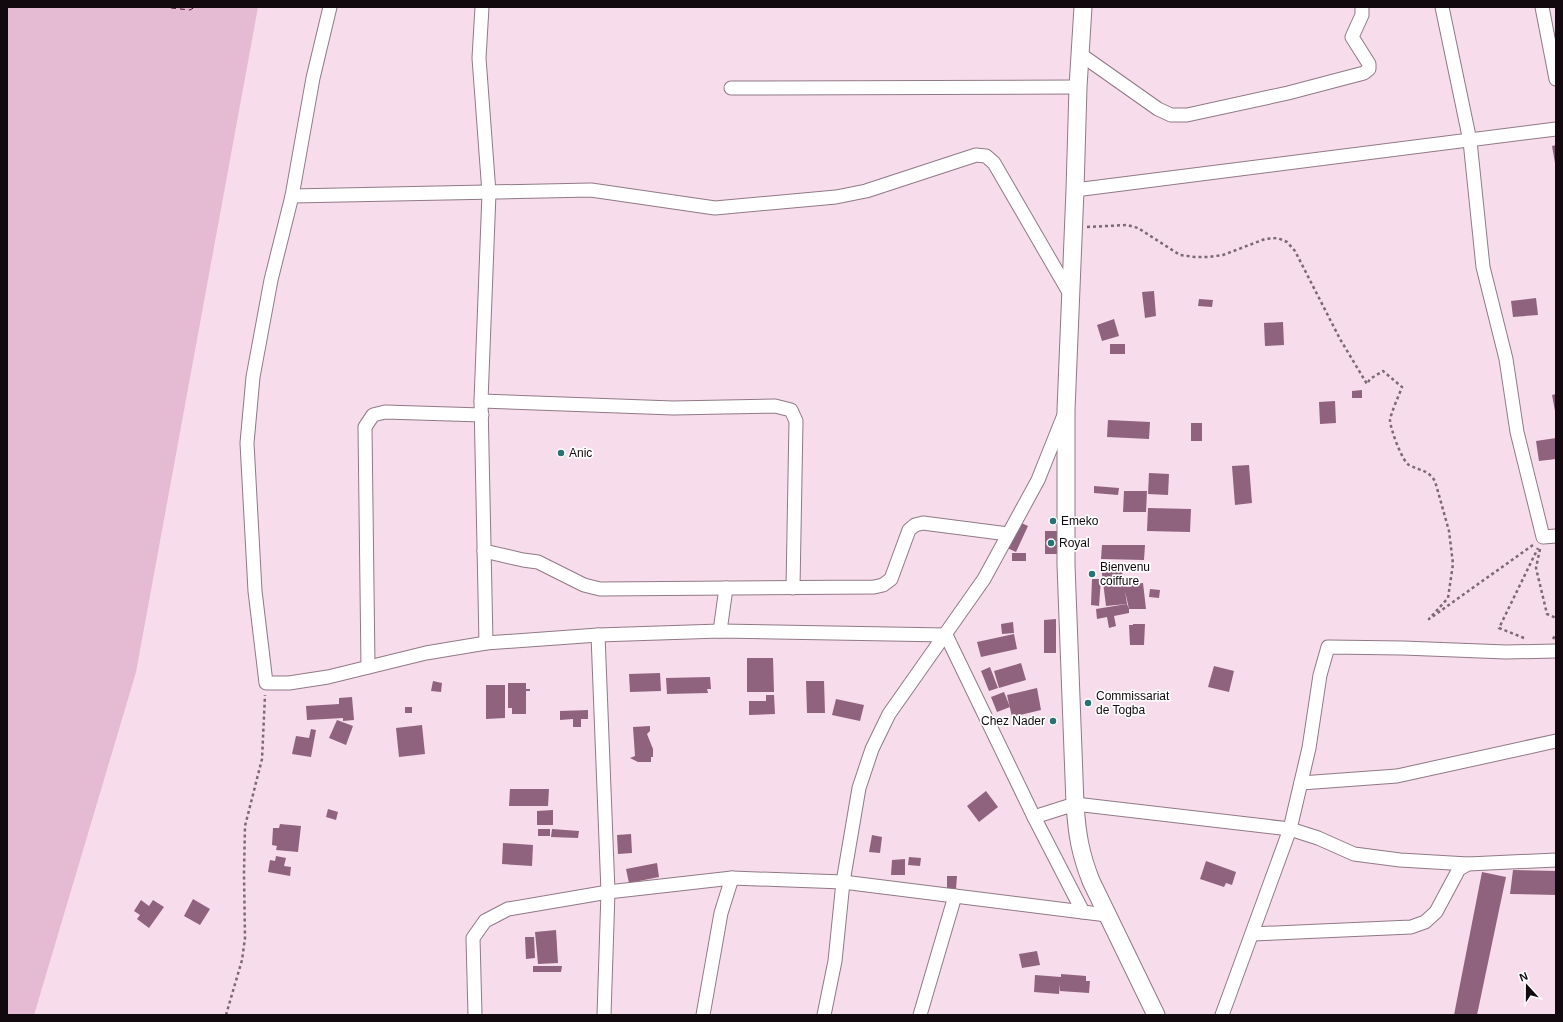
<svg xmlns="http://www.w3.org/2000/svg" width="1563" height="1022" font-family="Arial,sans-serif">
<rect width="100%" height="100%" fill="#f7dceb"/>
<polygon fill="#e5bad3" points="7,7 258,7 136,672 34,1015 7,1015"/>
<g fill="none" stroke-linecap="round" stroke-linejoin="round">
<polyline stroke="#521a3f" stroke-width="1" stroke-dasharray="5 4" stroke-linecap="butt" points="162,7 190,10 195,7"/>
</g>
<g fill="#8f637d">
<polygon points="1556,145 1556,163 1555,163 1552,146"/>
<polygon points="1154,291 1156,316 1145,318 1142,292"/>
<polygon points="1536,298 1538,315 1513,317 1511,301"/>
<polygon points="1199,299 1213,300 1212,307 1198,306"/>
<polygon points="1114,319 1119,336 1102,341 1097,325"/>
<polygon points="1283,322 1284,345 1265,346 1264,323"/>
<rect x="1110" y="344" width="15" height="10"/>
<polygon points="1362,390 1362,398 1352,398 1352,391"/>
<polygon points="1556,394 1556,410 1555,411 1552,395"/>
<polygon points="1335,401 1336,423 1320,424 1319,402"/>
<polygon points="1108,420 1150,422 1149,439 1107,437"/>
<rect x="1191" y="423" width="11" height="18"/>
<polygon points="1556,438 1556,459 1539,461 1536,441"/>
<polygon points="1249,465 1252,503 1235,505 1232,466"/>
<polygon points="1149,473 1169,474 1168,495 1148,494"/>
<polygon points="1094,486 1119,488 1118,495 1094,493"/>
<polygon points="1124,491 1147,491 1146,512 1123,512"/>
<polygon points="1148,508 1191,509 1190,532 1147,531"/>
<polygon points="1017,521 1028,526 1016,552 1005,547"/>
<rect x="1045" y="531" width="12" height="23"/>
<polygon points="1102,545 1145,545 1144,560 1101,559"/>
<rect x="1012" y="553" width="14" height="8"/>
<polygon points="1121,564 1124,585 1143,583 1146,609 1129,609 1129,613 1114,616 1116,626 1109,628 1107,617 1097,619 1096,609 1127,604 1129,609 1125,591 1127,604 1106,606 1101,566"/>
<polygon points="1092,579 1101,579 1099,606 1091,605"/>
<polygon points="1150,589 1160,590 1159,598 1149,597"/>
<polygon points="1056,619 1056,653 1044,653 1044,620"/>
<polygon points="1013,622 1014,633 1002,634 1001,624"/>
<polygon points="1133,624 1145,624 1144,645 1130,645 1129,625 1133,625"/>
<polygon points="1014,634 1017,649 981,657 977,642"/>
<polygon points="747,658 773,658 774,692 747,692"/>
<polygon points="1021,663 1026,680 999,688 994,671"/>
<polygon points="1214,666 1234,671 1229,692 1208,687"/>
<polygon points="990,667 998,688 989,691 981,671"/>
<polygon points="660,673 661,691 630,692 629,674"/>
<polygon points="710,677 711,689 707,689 708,693 667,694 666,678"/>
<polygon points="433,681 442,683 441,692 431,691"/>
<polygon points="806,681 824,681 825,713 807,713"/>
<polygon points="508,683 526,683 526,689 530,689 530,691 526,691 526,714 512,714 512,708 508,708"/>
<polygon points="486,685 505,685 505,718 486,719"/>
<polygon points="1037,688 1041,710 1012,717 1007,695"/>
<polygon points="1004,692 1010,707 997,712 991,697"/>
<polygon points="766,695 774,695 775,714 749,715 749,701 766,701"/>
<polygon points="352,697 354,720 343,721 343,718 307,720 306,706 339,704 339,698"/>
<polygon points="836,699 864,705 860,721 832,715"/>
<rect x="405" y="707" width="7" height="6"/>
<polygon points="588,710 588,719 581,719 581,727 573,727 573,719 560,720 560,711"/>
<polygon points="337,720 353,726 346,745 329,738"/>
<polygon points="422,725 425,754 399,757 396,728"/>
<polygon points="650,726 650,731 647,734 653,749 653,757 651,757 651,762 638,762 630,758 635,756 633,727"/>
<polygon points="311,729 316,730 311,757 292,754 296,736 309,738"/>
<polygon points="510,789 549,789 548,806 509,806"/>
<polygon points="986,791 998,807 979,822 967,806"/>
<polygon points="328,809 338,812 336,820 326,817"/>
<polygon points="553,810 553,825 537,825 537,811"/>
<polygon points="280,824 301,826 298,852 276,850 277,846 272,845 273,828 279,828"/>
<rect x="538" y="829" width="12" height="7"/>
<polygon points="552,829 579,831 578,838 551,837"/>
<polygon points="631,834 632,853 618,854 617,835"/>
<polygon points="872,835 882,837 880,853 869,852"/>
<polygon points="503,843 533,845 532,866 502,864"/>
<polygon points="276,856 286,858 284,866 291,867 290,876 268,872 270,860 275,861"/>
<polygon points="909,857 921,858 920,866 908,865"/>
<polygon points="905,859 905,875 891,875 892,860"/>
<polygon points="1206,861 1236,872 1232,885 1226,883 1224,887 1200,879"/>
<polygon points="657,863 659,877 629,883 626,869"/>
<polygon points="1513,870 1556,871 1556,895 1510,894"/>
<polygon points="1482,872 1506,877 1477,1015 1454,1015"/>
<polygon points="947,876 957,876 956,889 947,889"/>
<polygon points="193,899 210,909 200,925 184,916"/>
<polygon points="141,900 149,906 153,900 164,907 149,928 137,919 140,915 134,911"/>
<polygon points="556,930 558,963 538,964 535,932"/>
<polygon points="525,937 534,937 535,958 526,959"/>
<polygon points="1037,951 1040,965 1022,968 1019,954"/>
<polygon points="533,966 562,966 561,972 533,972"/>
<polygon points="1061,974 1086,976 1086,981 1090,981 1089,993 1060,991 1060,984 1059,994 1034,992 1035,975 1061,977"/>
</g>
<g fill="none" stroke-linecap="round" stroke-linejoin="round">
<defs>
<g id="minor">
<polyline points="330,7 313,78 292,196 271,280 253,377 247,443 255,591 266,683 289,683 328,677 426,653 486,643 598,635 720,631 946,635 1034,817 1083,912"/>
<polyline points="482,7 479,58 489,193 481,401 486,643"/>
<polyline points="1442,7 1470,141 1483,267 1506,359 1517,432 1543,537 1556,536"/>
<polyline points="1542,7 1556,79"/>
<polyline points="1080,54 1158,109 1171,115 1187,115 1288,93 1364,73 1369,69 1369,64 1352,37 1362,15 1362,7"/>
<polyline points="731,88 1078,87"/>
<polyline points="1075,190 1556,129"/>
<polyline points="292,196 591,190 715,208 836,197 866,191 976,155 986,156 994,163 1070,294"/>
<polyline points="481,401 673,408 775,406 791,410 796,421 793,588"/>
<polyline points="484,551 523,560 538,562 584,585 600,589 874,587 883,585 891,579 909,530 915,525 923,523 1008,534"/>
<polyline points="720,631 726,588"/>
<polyline points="598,635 608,892 604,1015"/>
<polyline points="368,667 365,427 373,415 385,412 482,415"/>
<polyline points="1301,783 1397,776 1556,741"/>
<polyline points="1034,817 1075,804 1290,829 1318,838 1354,854 1400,860 1468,864"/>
<polyline points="1252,934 1411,927 1425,922 1436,912 1459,869 1468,864 1556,860"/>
<polyline points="475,1015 473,938 485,921 508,909 608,892 732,878 843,882 1107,915"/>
<polyline points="703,1015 721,913 732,878"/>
<polyline points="824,1015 835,961 843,882 859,788 872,749 889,714 984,579 1038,480 1064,415"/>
<polyline points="920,1015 955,896"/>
<polyline points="1222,1015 1290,829 1309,748 1320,675 1328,647 1403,648 1506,652 1556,651"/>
</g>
<path id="tertiary" d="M1083,7L1078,87L1075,190L1066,410V565L1075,804C1077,834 1080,853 1091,881L1156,1015"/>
</defs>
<use href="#minor" stroke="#907986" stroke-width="15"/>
<use href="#tertiary" stroke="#907986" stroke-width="19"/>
<g stroke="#7b6973" stroke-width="2.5" stroke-dasharray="3 3" stroke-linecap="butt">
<path d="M1087,227L1127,225L1138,228L1180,255L1195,257H1208L1223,255L1265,239L1278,238L1287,242L1295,251L1340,339L1367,384L1370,379L1383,371L1402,387C1399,395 1391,413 1390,420C1390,428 1402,461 1409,465C1420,471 1427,469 1435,481L1449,531L1453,564L1448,598L1429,619L1533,545"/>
<polyline points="1540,549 1536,568 1547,614 1556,618"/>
<polyline points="1524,638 1499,628 1538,548"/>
<polyline points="1553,639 1556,634"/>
<polyline points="226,1015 242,960 245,938 244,873 245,826 262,759 265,695"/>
</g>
<use href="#minor" stroke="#fff" stroke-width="13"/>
<use href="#tertiary" stroke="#fff" stroke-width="17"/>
</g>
<g fill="#287271" stroke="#fff" stroke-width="1.5">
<circle cx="561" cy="453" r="4"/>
<circle cx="1053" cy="521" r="4"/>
<circle cx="1051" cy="543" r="4"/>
<circle cx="1092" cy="574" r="4"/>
<circle cx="1088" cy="703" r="4"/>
<circle cx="1053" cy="721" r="4"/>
</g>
<g text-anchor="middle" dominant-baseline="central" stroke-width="3.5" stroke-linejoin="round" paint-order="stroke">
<g font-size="12" fill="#12090e" stroke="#fff" text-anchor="start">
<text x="569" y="453">Anic</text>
<text x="1061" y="521">Emeko</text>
<text x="1059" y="543">Royal</text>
<text x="1100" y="567">Bienvenu<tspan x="1100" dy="14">coiffure</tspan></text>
<text x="1096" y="696">Commissariat<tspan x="1096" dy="14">de Togba</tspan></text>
<text x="1045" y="721" text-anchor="end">Chez Nader</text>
</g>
</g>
<rect width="1563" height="1022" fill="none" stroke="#12090e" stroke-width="16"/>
<g transform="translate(1527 986) rotate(339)" stroke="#ffffff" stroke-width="3" paint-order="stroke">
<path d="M0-3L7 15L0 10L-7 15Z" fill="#12090e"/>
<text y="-6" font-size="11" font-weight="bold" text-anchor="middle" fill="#12090e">N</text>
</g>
</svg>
